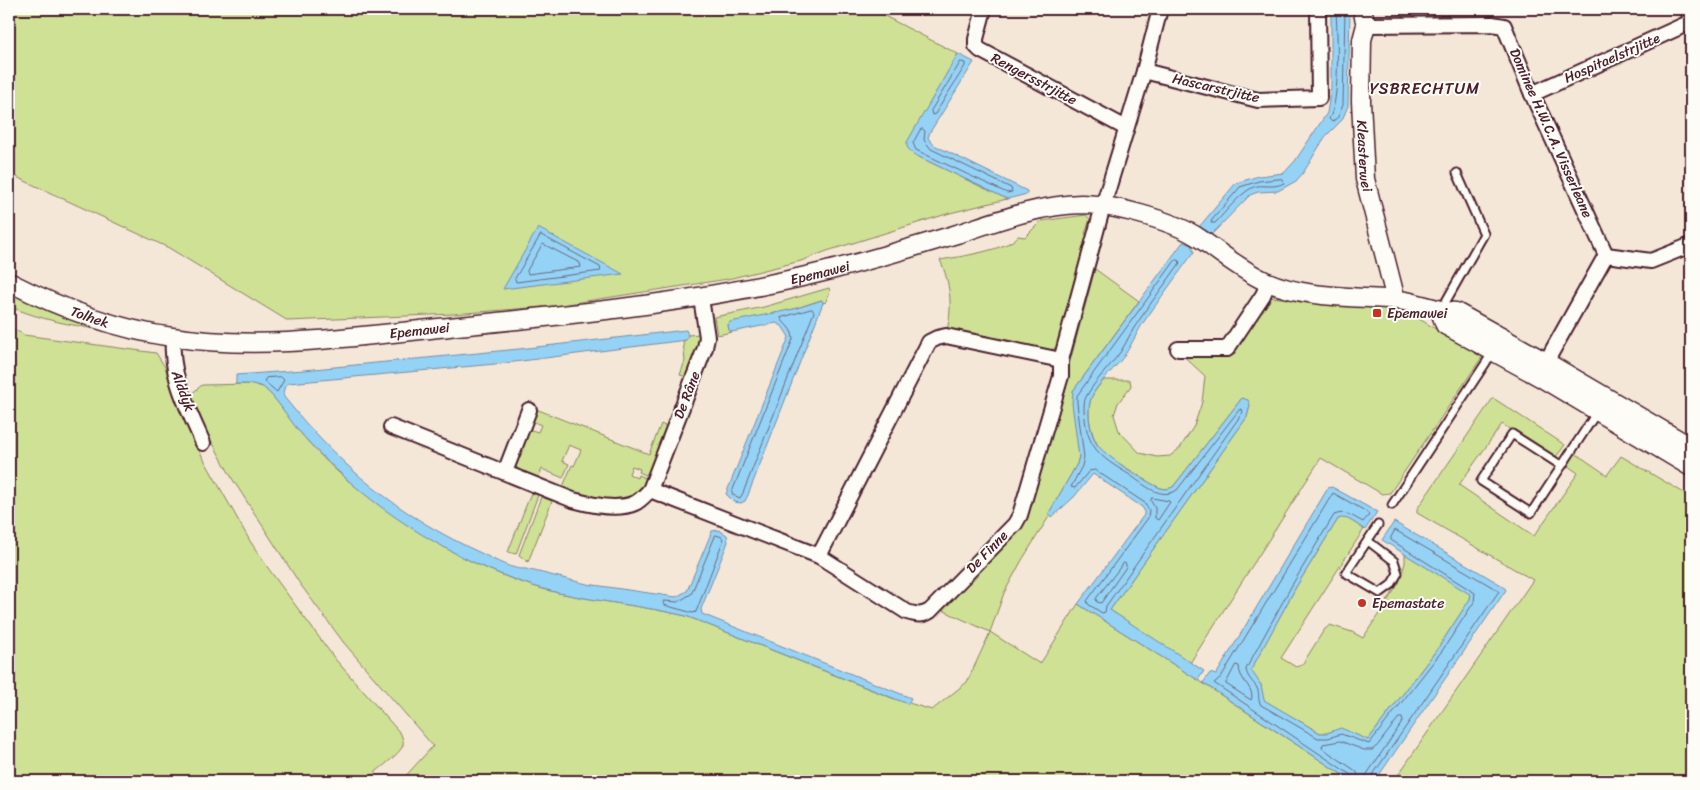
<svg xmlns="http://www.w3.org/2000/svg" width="1700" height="790" font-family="Sriracha,sans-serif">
<rect width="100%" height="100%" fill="#f4e7d8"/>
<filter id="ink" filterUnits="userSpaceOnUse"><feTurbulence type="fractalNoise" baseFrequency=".02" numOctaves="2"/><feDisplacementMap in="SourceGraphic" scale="10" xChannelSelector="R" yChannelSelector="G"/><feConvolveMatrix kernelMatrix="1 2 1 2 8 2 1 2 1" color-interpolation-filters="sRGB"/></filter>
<g filter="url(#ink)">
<g fill="#cee195" stroke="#8c8060">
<polygon points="9,9 871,9 958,54 908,142 908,147 913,154 1007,199 950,213 827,251 801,261 728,279 554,306 454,314 288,321 169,248 12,175 9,180"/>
<path d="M1086,215L1090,219L1085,234H1090L1058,347L1048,351L947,330C953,306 950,282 940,260C958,257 1008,250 1018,236L1025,237L1041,221Z"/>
<path d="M1095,269L1139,301L1073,391L1079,456L1077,464L1049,513L1050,515L1022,560L1004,593L990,632L1040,664L1078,604L1198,680L1352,781H401L433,746L344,643L300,584L233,480L205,429L191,394L202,385L253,384L263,387C277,398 287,416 299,431C314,449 331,467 350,482C409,531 484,576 559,593C601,602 644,606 686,616L892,698L932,710L967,682L987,639L990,632L940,609L1027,520Z"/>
<polygon points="829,288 830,291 826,302 823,303 821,300 794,309 728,325 729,330 732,332 717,335 714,317 764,307"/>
<path d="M9,290L106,331C72,325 40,320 9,306Z"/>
<path d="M1268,297L1357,304L1396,309L1416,317L1482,357L1390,493L1382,494L1377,491L1321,458L1190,663L1110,610L1247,417L1250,405L1242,398L1173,487C1161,493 1148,481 1138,475C1125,467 1110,459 1100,448C1091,437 1086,413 1091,399C1093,392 1099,386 1104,380H1130L1131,386L1118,403L1114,415L1119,431L1140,453L1157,457L1170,456L1180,448L1194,426L1202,402L1205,376L1178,351L1236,347Z"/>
<path d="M9,326L24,335L156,353L165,367L187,425L197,447L250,541L268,568L335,659L401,734C402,738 404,741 403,745C400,755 373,773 365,781H9Z"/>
<polygon points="699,334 700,344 687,377 680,375 685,361 683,341 686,340 688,335"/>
<polygon points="1493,398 1565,445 1555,458 1502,424 1459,485 1534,536 1578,473 1568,466 1575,453 1607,475 1621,456 1691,497 1691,781 1394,781 1533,580 1417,513 1417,509"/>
<path d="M536,409L649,454L661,424L667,427L648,476L639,472L640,469L632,466L629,474L637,478L638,475L647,479L643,489L635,497C609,502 587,498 562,489L572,465L574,466L581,450L569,445L562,461L569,464L563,478L542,469L538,479L519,471L515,464L528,429L538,432L541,425L532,421Z"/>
<polygon points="531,493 538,495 516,554 508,552"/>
<polygon points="541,497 552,501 528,562 519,555"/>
<polygon points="1342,517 1347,518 1364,529 1281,658 1296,667 1302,665 1324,630 1330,625 1352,632 1363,638 1399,583 1405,563 1405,554 1471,594 1470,599 1438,648 1368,740 1341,729 1327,733 1320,733 1263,700 1261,685 1250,671 1296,587 1338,519"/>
</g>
<g fill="#95d3f6" stroke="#778ba5">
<polygon points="1331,9 1350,9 1348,106 1342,120 1325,137 1303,173 1296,181 1278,191 1258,192 1250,195 1212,234 1199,227 1236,183 1259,176 1284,173 1295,161 1327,113 1331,88"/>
<polygon points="958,54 974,62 930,132 928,138 934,145 1027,191 1027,194 1007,199 913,154 907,147 907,142"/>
<polygon points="538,228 623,274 503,289"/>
<path d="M1183,242L1191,245L1194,252C1177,275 1160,299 1143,323C1136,334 1131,346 1124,356C1115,369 1093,387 1090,402C1087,414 1090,432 1096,443C1103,455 1145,481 1158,487C1164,490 1168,489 1173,487L1242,398L1248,400L1250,405L1247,417L1110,610L1204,671L1198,680L1078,604L1144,515V510L1142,507L1093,474L1074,497L1052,517L1049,513L1077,464L1079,457L1072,403L1073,391Z"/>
<polygon points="822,300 823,303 748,495 745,501 741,503 734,502 726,494 789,337 782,326 776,323 732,332 729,330 728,325 730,322 794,309"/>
<path d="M686,330L688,335L686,340L506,363L289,383L285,386L283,393L284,397C340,467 401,517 483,554C495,560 512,570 526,569L587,584L676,597L687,591L712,531L719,530L727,535L728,542L701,609L702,614L911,698L908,704L686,616C644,606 601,602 559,593C486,576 406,531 350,482C332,466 314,449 299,431C287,417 277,398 263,387L253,384H236V375L304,370L519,349Z"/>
<path d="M1332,487L1377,512L1365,530C1357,525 1347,515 1338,519L1296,587L1251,670L1261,685L1264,700L1320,733H1327L1341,728L1368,740L1438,648L1470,599L1471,595L1382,540L1394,522L1503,586L1506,590L1375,781H1352L1203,683L1210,673L1216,675L1328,488Z"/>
</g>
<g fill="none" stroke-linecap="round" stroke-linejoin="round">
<g stroke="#68677c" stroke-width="1">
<path d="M1336,9C1337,34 1341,100 1329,119L1332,122L1338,117L1343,105L1345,9"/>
<polygon points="961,62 965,63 965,66 935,114 932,115 931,111"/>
<polygon points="923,129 925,131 924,140 931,149 1011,188 1012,192 1007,193 916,150 913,143 920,130"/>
<path d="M1282,179L1284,183C1275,188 1266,185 1257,186C1243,189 1225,213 1215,223H1211L1212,220L1240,187L1259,181Z"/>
<polygon points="541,235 600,267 601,271 516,282 515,279"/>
<polygon points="543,244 580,263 581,267 528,274 527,271"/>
<path d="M1176,260H1179L1180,263C1166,283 1151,302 1138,322C1131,331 1127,342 1121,351C1110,367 1095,380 1086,397C1083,403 1084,412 1085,419C1088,450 1105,460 1130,475C1143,484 1161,501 1177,490L1239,410L1242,409L1243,412L1106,606L1105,612L1102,613L1088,604L1087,601L1148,518L1149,510L1145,503L1095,470L1089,471L1075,488L1071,487L1082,466L1084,457L1077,403V396Z"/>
<path d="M812,309L814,312L743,493L740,498L733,495L732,492L793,339C793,328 784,325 781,318Z"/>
<polygon points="281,377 284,380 277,392 264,381 266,378"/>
<polygon points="1152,498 1169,501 1170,502 1158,520 1155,518 1155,508 1151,501"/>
<polygon points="716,535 722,537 723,541 696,612 693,613 664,605 663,603 664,601 678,602 691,594"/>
<polygon points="1124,563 1126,564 1126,567 1101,603 1097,602 1096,599"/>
<path d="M1236,665L1239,666C1239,680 1252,685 1252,697L1251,700L1226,684Z"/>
<polygon points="1399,718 1402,718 1403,721 1363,780 1360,779 1356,771 1322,748 1323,744 1340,741 1364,750 1372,750 1377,746"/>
<path d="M1354,781L1351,775L1214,683L1221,677L1333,493L1367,512L1369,515L1363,522C1353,517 1346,510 1334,515L1292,585L1246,669C1247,678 1253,681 1257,688C1260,694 1257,699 1261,705L1318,738H1328L1341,734L1369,744L1442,651L1474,602L1475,593L1391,540V537L1395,530L1499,591L1372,776L1371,781"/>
</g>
<defs>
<g id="service">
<polyline points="1441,310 1484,234 1457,173"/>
<polyline points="1562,466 1512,434 1481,481 1531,513 1597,412"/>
<polyline points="1392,505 1493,352"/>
<polyline points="1368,541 1394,561 1398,573 1391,585 1380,593 1346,573 1378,525"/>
</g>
<g id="minor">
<polyline points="984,9 976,39 976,46 980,50 1126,128"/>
<polyline points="1687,9 1691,17"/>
<polyline points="1366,25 1492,24 1504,26 1532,94 1606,255 1546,362"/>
<polyline points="1144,71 1258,100 1319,98 1318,9"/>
<polyline points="1532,94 1691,22"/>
<polyline points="1606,255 1651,261 1691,245"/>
<path d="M173,338C170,377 188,408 203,443"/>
<polyline points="1178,349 1227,349 1263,295 1268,283"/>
<path d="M391,427L573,500C591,505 618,511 635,503C641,500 645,495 650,490L705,348L707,337L701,298"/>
<polyline points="505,472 529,410"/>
<path d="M650,490L819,556L907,612C917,615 922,616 930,611L1015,524L1020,515L1061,376V360L1103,206L1144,71L1160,9"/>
<polyline points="819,556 929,342 937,338 946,336 1061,360"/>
</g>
<g id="tertiary">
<path id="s1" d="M1362,9L1366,25L1362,40L1361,101L1365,179L1396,300"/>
<path id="s2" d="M9,282C60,308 115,329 172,337C263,351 358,336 449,327C576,314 703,302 827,271C871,260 914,247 957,234C997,221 1039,205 1081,204C1111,204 1170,220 1196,236C1219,251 1239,269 1265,281C1306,299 1353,296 1398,300C1419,302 1435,311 1456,312L1546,362L1691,447"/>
<polyline points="1440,311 1445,325 1540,377 1691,467"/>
</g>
</defs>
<use href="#service" stroke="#4a1f2b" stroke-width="11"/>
<use href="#minor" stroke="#4a1f2b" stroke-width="18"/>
<use href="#tertiary" stroke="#4a1f2b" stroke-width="21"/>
<use href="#service" stroke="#fdfcf7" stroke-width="7"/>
<use href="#minor" stroke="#fdfcf7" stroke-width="14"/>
<use href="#tertiary" stroke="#fdfcf7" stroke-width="18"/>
</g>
</g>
<g fill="#c8321e" stroke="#fdfcf7" stroke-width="2">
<rect x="1372" y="308" width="10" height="10" rx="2.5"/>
<circle cx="1362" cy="603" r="5"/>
</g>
<g text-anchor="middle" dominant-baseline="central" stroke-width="4" stroke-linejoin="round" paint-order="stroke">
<g font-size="14" fill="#4a1f2b" stroke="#fdfcf7">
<text transform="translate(1612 58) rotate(-24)">Hospitaelstrjitte</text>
<text transform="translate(1034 79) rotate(28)">Rengersstrjitte</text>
<text transform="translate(1216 88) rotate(13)">Hascarstrjitte</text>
<text transform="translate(1551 133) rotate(66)">Dominee H.W.C.A. Visserleane</text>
<text stroke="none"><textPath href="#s1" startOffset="148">Kleasterwei</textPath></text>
<text stroke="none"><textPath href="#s2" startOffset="826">Epemawei</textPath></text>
<text stroke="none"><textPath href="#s2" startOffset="88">Tolhek</textPath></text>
<text stroke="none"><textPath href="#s2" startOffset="421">Epemawei</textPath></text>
<text transform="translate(183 391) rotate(70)">Alddyk</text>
<text transform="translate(687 395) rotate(-69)">De Râne</text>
<text transform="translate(987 552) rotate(-46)">De Finne</text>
</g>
<g font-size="14" fill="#4a1f2b" stroke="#fdfcf7" text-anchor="start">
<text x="1387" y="313">Epemawei</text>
<text x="1372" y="603">Epemastate</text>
</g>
<g font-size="16" letter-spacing="1" fill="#4a1f2b" stroke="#fdfcf7">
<text x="1425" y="88">YSBRECHTUM</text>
</g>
</g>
<rect width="1700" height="790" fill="none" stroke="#fdfcf7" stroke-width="30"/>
<rect x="15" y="15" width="1670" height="760" fill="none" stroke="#4a1f2b" stroke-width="2" filter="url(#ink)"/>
</svg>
